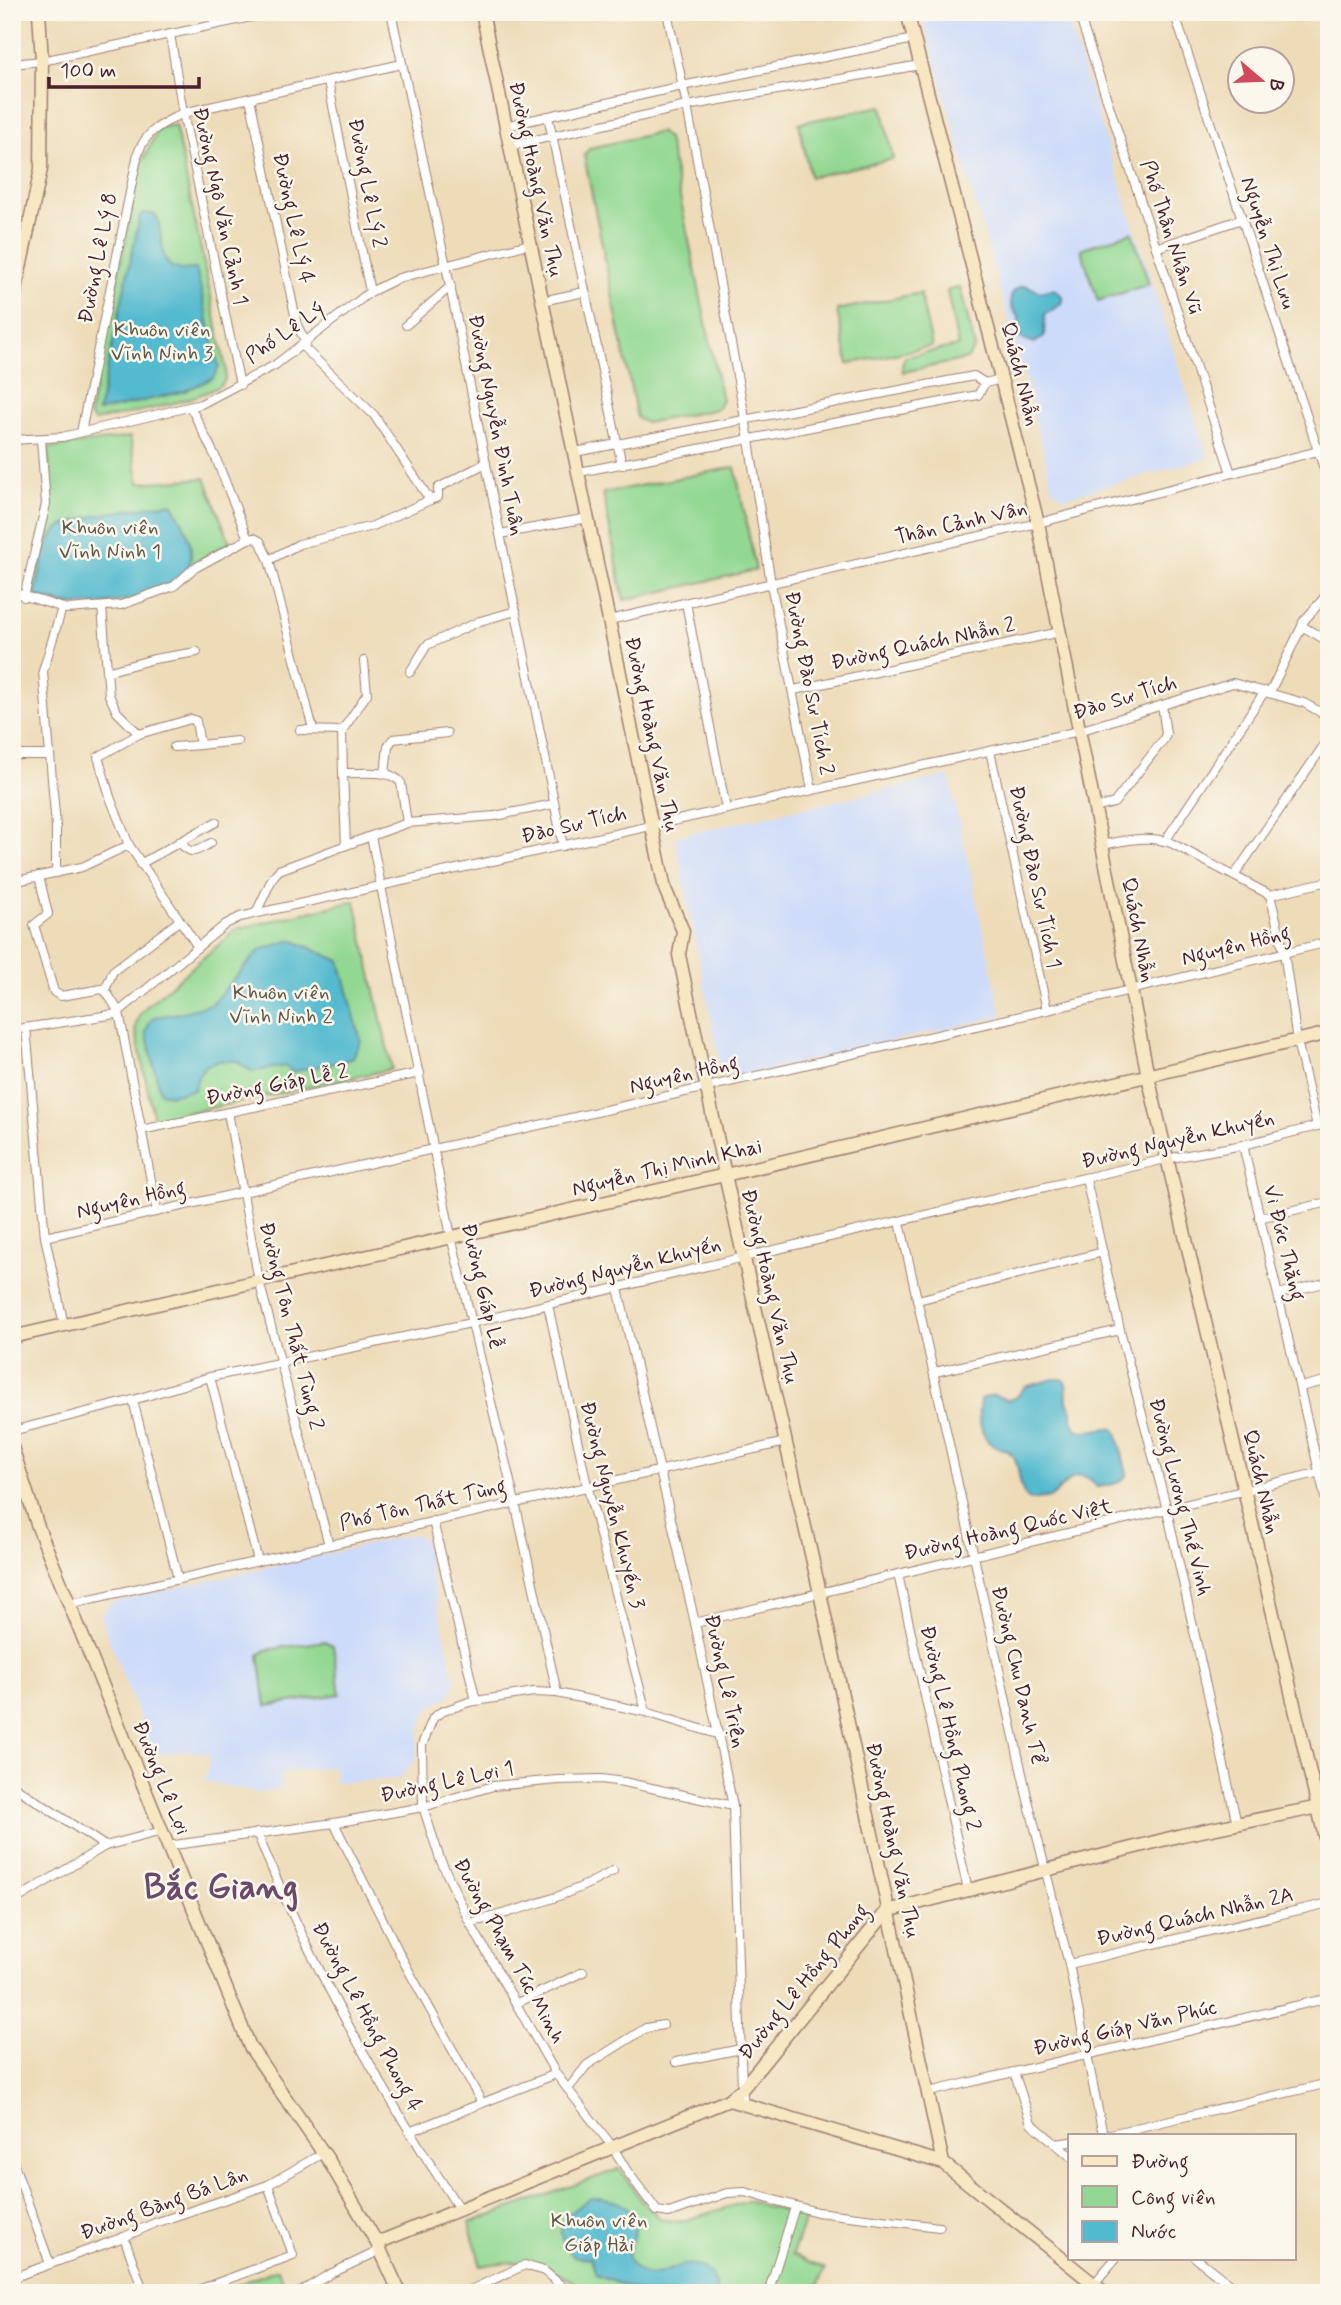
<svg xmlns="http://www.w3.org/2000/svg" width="1341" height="2305" font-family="Mynerve,sans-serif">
<rect width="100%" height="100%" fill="#fbf7ec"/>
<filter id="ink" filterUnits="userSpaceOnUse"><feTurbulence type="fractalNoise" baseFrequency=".0143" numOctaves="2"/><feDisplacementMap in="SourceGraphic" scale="14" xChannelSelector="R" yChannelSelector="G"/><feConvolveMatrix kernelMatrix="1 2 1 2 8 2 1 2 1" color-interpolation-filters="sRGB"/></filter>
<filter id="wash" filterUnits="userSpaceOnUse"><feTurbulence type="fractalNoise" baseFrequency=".00686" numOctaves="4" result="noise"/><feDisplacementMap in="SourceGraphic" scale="28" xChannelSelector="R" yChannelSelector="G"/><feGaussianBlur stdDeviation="1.57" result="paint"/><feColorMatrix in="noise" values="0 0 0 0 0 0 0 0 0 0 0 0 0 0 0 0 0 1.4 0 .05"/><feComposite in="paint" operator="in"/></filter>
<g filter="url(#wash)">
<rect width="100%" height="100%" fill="#eedcb9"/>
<g fill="#cddbfa">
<polygon points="921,12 1065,12 1208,458 1064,498 1052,488 1028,388"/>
<polygon points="949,776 1002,1016 736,1077 721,1068 675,837"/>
<polygon points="415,1534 424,1540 455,1683 448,1698 431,1706 427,1712 419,1732 417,1758 399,1779 334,1783 334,1766 282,1773 281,1789 257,1793 205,1781 210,1754 190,1751 153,1754 101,1618 110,1603"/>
</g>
<g fill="#92d892" stroke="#6e7c5e" stroke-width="2">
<polygon points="882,106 893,159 810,177 799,123"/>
<path d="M175,125L226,369C226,370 225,379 225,380C216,398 117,416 94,421L89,415L141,164L159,128Z"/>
<polygon points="660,132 668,139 722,400 718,408 712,410 646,423 637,418 584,155 590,148"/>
<polygon points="1132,232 1149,284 1098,301 1081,249"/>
<polygon points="960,287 975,347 967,359 903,372 902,365 905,357 958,346 947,291"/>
<polygon points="920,293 932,346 848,364 837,310"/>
<polygon points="130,437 139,483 205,478 230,543 199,560 179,580 67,607 30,596 50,516 52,489 48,448"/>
<polygon points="735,467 756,570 624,600 603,493"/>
<polygon points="355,901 392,1069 154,1120 135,1028 139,1016 147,1006 237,929"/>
<polygon points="325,1641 333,1646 340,1694 266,1706 259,1655 266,1650"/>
<path d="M619,2169L645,2205L661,2219L680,2222L748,2201L805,2218L792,2255L825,2269L815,2293H590C550,2265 529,2256 481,2266L469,2223Z"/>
<polygon points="278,2269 285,2290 281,2293 217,2293"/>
</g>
<g fill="#52bacf" stroke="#4e6c7d" stroke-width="2">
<polygon points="144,213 156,215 158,219 164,257 170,266 181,270 196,269 219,367 213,378 185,391 98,412 140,216"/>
<path d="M1022,286H1027L1040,292L1053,289C1074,300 1055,309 1045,314L1044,337L1034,343L1020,338L1019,317C1009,307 1006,293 1022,286Z"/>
<path d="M172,503C182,520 193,538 191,559C186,595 102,608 72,605C59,603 47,599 35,596C39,579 44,541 57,530C71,516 149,507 172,503Z"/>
<polygon points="292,940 340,961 361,1041 352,1059 293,1072 285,1066 252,1072 237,1061 219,1061 205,1066 198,1076 194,1090 170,1095 160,1092 146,1032 150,1021 155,1017 180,1013 212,1004 260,950"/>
<path d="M1054,1379H1062L1066,1383L1067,1402L1072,1411V1419L1076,1429C1087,1435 1100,1427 1112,1428L1117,1432L1127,1474C1121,1485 1108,1485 1097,1487C1075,1461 1067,1486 1051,1497L1029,1500C1018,1490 1021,1472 1015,1459C1011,1449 1000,1450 992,1445C980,1437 976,1411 981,1399L993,1395L1008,1400L1016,1398L1025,1387Z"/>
<path d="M591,2198C610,2198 635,2203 635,2228C634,2245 618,2258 638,2271C652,2280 666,2270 680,2266C700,2260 716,2273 717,2293H644L596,2275L591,2258C586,2257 578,2258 574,2256C569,2254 565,2247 563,2243C555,2220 574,2208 591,2198Z"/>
</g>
</g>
<g filter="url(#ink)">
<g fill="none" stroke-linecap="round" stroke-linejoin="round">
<defs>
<g id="street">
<polyline points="391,12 446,266 563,846"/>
<polyline points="667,12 687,106 749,440 771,584 812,790"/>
<polyline points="1078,12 1231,473"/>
<polyline points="1174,12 1329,484"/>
<polyline points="170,34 183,113 240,385"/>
<polyline points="12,64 42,61 276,12"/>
<polyline points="328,81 370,292"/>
<polyline points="250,98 297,325 306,343"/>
<polyline points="548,116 622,465"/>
<polyline points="505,126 682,86 914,39"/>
<polyline points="509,146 687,106 920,65"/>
<polyline points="1156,248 1242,219"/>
<polyline points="542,301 584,292"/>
<polyline points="406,325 451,286"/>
<polyline points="191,408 215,456 248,539 254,538 260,541 269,560 313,729"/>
<path d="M81,432L138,153C147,130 162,124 183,113L402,64"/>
<polyline points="12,440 62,437 201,404 275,365 370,292 399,278 529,244"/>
<polyline points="575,452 974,376 985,383"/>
<polyline points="579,472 978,395 985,383 1001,379"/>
<polyline points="430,500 438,497 438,488 486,463"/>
<polyline points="500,534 588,518"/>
<polyline points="269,560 299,544 373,526 430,500 374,415 302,346"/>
<polyline points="12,592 67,609 121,605 174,586 193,569 248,539"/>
<polyline points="1329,592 1303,622 1302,626 1329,642"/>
<polyline points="24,597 46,504 41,439"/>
<polyline points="686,603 726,809"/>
<polyline points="609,620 1038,523 1318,451"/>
<polyline points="106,672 154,659 197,652"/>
<polyline points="410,672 427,645 480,621 516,611"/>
<polyline points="794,690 1060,632"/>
<polyline points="1270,692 1302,626"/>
<polyline points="300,730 342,731 343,773"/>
<polyline points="342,731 367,694 364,661"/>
<polyline points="139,734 191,719 196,721 200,745 237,741"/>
<polyline points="174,747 200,745"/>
<polyline points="990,751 1047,1010"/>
<polyline points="12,755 49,755"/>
<polyline points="385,774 388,746 393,739 447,733"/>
<polyline points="1095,808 1114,803 1164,739 1166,734 1162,705"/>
<polyline points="371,836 407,823 495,816 554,804"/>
<polyline points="1165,841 1265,691"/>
<path d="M179,842C193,857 195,851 211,843"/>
<polyline points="129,845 198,947"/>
<path d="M346,845L343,773C360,774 391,768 401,783L407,823"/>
<path d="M1102,845C1127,840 1147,835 1171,843L1270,895L1329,881"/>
<polyline points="140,864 216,822"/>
<polyline points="56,873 56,827 43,671 62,608"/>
<polyline points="39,876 48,914 34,925 54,992 61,996 102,989 107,993 119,1012 157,1212"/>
<polyline points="1234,876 1329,738"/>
<polyline points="12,882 82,867 129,845 111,800 98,757 139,734 117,712 109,695 102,607"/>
<polyline points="1270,895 1284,952 1297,1041 1317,1126"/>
<polyline points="256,913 273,877 279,870 371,836 451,1236 515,1502 557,1693"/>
<polyline points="105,990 113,971 179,921"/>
<polyline points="26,1028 45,1237 64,1325"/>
<polyline points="12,1030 116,1014 226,924 240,917 1079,731 1233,683 1304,703 1329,717"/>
<polyline points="228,1112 259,1281 329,1545"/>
<polyline points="141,1130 420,1073"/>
<polyline points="1243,1145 1329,1514"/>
<polyline points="1086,1179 1120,1330 1167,1510 1237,1824"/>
<polyline points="1259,1218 1329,1202"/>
<polyline points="900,1222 1027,1796 1069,1964 1103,2135"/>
<polyline points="45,1237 1047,1010 1329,942"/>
<polyline points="618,1288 695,1623 733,1806 742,2089 744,2104"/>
<polyline points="1278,1294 1329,1282"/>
<polyline points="918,1300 1103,1252"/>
<polyline points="548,1305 587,1485 646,1712"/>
<polyline points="935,1372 1120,1330"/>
<polyline points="210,1377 258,1561"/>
<polyline points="1300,1387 1329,1380"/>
<polyline points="133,1400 178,1579"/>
<polyline points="12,1431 133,1400 210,1377 471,1323 744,1257 1166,1159 1243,1145 1329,1123"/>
<polyline points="433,1521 476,1701"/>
<polyline points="898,1574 968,1890"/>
<polyline points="68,1604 786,1442"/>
<polyline points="695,1623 1329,1470"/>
<polyline points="720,1735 646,1712 557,1693 534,1692 469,1702 441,1712 433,1718 422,1745 423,1807 440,1859 470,1923 556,2074 612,2146 627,2171 657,2211 669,2213 727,2193 745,2192 817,2212 939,2227"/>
<polyline points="12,1785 105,1846"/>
<polyline points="334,1823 405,1964 482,2103"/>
<path d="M257,1833C311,1966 381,2091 460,2210"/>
<polyline points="167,1846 334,1823 423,1807 493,1786 558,1780 601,1779 624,1782 733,1806"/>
<polyline points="12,1902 105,1846 162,1831"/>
<path d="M470,1923C518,1910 570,1896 613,1871"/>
<polyline points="1069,1964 1329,1903"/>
<polyline points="517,2003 583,1972"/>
<polyline points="676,2062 741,2049"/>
<polyline points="1014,2072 1031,2123 1070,2156"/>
<polyline points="568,2089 587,2065 646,2028 663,2025"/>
<polyline points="929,2092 1329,1998"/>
<polyline points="409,2132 556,2074"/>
<polyline points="1106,2135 1329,2083"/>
<polyline points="1055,2144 1070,2142"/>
<polyline points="12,2159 50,2264"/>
<polyline points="124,2237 144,2293"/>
<polyline points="1196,2258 1241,2293"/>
<polyline points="12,2278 124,2237 155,2223 268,2185 323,2153"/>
<polyline points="190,2293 293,2255 268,2185"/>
<polyline points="299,2293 328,2275 381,2250"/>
<polyline points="464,2293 525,2265 544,2271 570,2293"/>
<polyline points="768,2293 795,2207"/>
<polyline points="1086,2293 1116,2258"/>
</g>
<g id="secondary">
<polyline points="482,12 665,889 683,931 679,955 725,1175 820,1593 943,2163 1105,2293"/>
<polyline points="907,12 1038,523 1148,1076 1329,1855"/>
<polyline points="12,306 41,169 42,61 39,12"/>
<polyline points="12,1337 725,1175 1329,1033"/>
<polyline points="12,1447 38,1527 250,2047 329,2161 377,2243 400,2293"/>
<polyline points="729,2100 943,2163"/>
<polyline points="377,2243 729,2100 742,2089 887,1911 1182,1835 1329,1805"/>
</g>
</defs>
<use href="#street" stroke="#9c7e72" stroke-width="10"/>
<use href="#secondary" stroke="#9c7e72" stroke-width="15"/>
<use href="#street" stroke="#fff" stroke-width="8"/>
<use href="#secondary" stroke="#f8e7c3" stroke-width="12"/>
</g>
</g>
<g text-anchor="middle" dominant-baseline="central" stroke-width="5" stroke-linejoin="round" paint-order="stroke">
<g font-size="21" fill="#4a1f2b" stroke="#fbf7ec">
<text transform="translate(536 180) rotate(78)">Đường Hoàng Văn Thụ</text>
<text transform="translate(367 183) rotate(79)">Đường Lê Lý 2</text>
<text transform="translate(220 206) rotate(78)">Đường Ngô Văn Cảnh 1</text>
<text transform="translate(293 218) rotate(78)">Đường Lê Lý 4</text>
<text transform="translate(1171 237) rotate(72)">Phố Thân Nhân Vũ</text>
<text transform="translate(1268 243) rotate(72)">Nguyễn Thị Lưu</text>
<text transform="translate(98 258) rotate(-79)">Đường Lê Lý 8</text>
<text transform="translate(285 333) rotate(-35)">Phố Lê Lý</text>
<text transform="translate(1020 374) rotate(76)">Quách Nhẫn</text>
<text transform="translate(496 425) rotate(79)">Đường Nguyễn Đình Tuân</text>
<text transform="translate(961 523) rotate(-13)">Thân Cảnh Vân</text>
<text transform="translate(923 644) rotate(-12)">Đường Quách Nhẫn 2</text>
<text transform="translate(809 683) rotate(79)">Đường Đào Sư Tích 2</text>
<text transform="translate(1125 698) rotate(-17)">Đào Sư Tích</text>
<text transform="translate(652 735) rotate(78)">Đường Hoàng Văn Thụ</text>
<text transform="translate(574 825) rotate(-13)">Đào Sư Tích</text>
<text transform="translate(1035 877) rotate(78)">Đường Đào Sư Tích 1</text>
<text transform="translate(1138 930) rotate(79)">Quách Nhẫn</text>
<text transform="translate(1236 946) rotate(-14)">Nguyên Hồng</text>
<text transform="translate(684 1075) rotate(-13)">Nguyên Hồng</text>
<text transform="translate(277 1085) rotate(-11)">Đường Giáp Lễ 2</text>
<text transform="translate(1178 1140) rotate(-13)">Đường Nguyễn Khuyến</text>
<text transform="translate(667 1168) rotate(-13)">Nguyễn Thị Minh Khai</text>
<text transform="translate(131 1200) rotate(-13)">Nguyên Hồng</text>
<text transform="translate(1284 1243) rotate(76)">Vi Đức Thăng</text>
<text transform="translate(625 1268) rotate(-14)">Đường Nguyễn Khuyến</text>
<text transform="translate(482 1286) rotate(77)">Đường Giáp Lễ</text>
<text transform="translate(770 1287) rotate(77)">Đường Hoàng Văn Thụ</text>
<text transform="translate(291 1326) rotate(76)">Đường Tôn Thất Tùng 2</text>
<text transform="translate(1261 1482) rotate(77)">Quách Nhẫn</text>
<text transform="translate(1180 1497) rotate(76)">Đường Lương Thế Vinh</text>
<text transform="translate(423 1505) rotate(-13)">Phố Tôn Thất Tùng</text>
<text transform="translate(612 1505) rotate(76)">Đường Nguyễn Khuyến 3</text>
<text transform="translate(1008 1530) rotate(-13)">Đường Hoàng Quốc Việt</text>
<text transform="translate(1018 1675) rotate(77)">Đường Chu Danh Tể</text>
<text transform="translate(725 1681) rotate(78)">Đường Lê Triện</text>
<text transform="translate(950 1728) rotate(77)">Đường Lê Hồng Phong 2</text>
<text transform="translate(161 1778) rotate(68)">Đường Lê Lợi</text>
<text transform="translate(447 1782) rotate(-12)">Đường Lê Lợi 1</text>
<text transform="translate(893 1841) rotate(78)">Đường Hoàng Văn Thụ</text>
<text transform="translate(1195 1917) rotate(-13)">Đường Quách Nhẫn 2A</text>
<text transform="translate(509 1951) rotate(61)">Đường Phạm Túc Minh</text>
<text transform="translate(804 1982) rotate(-51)">Đường Lê Hồng Phong</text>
<text transform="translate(367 2017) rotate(62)">Đường Lê Hồng Phong 4</text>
<text transform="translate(1125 2028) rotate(-13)">Đường Giáp Văn Phúc</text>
<text transform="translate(164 2204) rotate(-20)">Đường Bàng Bá Lân</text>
</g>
<g font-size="21" fill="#60564a" stroke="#fbf7ec">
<text x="162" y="330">Khuôn viên<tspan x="162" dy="24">Vĩnh Ninh 3</tspan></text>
<text x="110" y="528">Khuôn viên<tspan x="110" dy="24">Vĩnh Ninh 1</tspan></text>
<text x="281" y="993">Khuôn viên<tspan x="281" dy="24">Vĩnh Ninh 2</tspan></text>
<text x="599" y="2221">Khuôn viên<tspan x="599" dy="24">Giáp Hải</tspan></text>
</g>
<g font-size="35" font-weight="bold" fill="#6b496b" stroke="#fbf7ec">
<text x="221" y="1888">Bắc Giang</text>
</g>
</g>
<rect width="1341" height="2305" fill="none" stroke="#fbf7ec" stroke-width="42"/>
<rect x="1068" y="2134" width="228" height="126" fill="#fbf7ec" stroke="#b4a19f" stroke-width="2"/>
<rect x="1082" y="2156" width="35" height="10" fill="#f8e7c3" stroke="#b4a19f" stroke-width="2"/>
<text x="1131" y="2168" font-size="21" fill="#4a1f2b">Đường</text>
<rect x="1082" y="2186" width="35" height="21" fill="#92d892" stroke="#b4a19f" stroke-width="2"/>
<text x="1131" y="2204" font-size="21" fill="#4a1f2b">Công viên</text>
<rect x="1082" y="2221" width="35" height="21" fill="#52bacf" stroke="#b4a19f" stroke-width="2"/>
<text x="1131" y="2238" font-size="21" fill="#4a1f2b">Nước</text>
<g transform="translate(1261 80) rotate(109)"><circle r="33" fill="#fbf7ec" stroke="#b4a19f" stroke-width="2"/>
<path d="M0-5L12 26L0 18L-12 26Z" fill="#d1495b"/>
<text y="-10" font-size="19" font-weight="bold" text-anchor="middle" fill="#4a1f2b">B</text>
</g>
<path d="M49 77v10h150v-10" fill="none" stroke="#4a1f2b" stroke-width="3.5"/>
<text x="60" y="77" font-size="21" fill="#4a1f2b" stroke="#fbf7ec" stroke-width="5" paint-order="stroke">100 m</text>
</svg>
